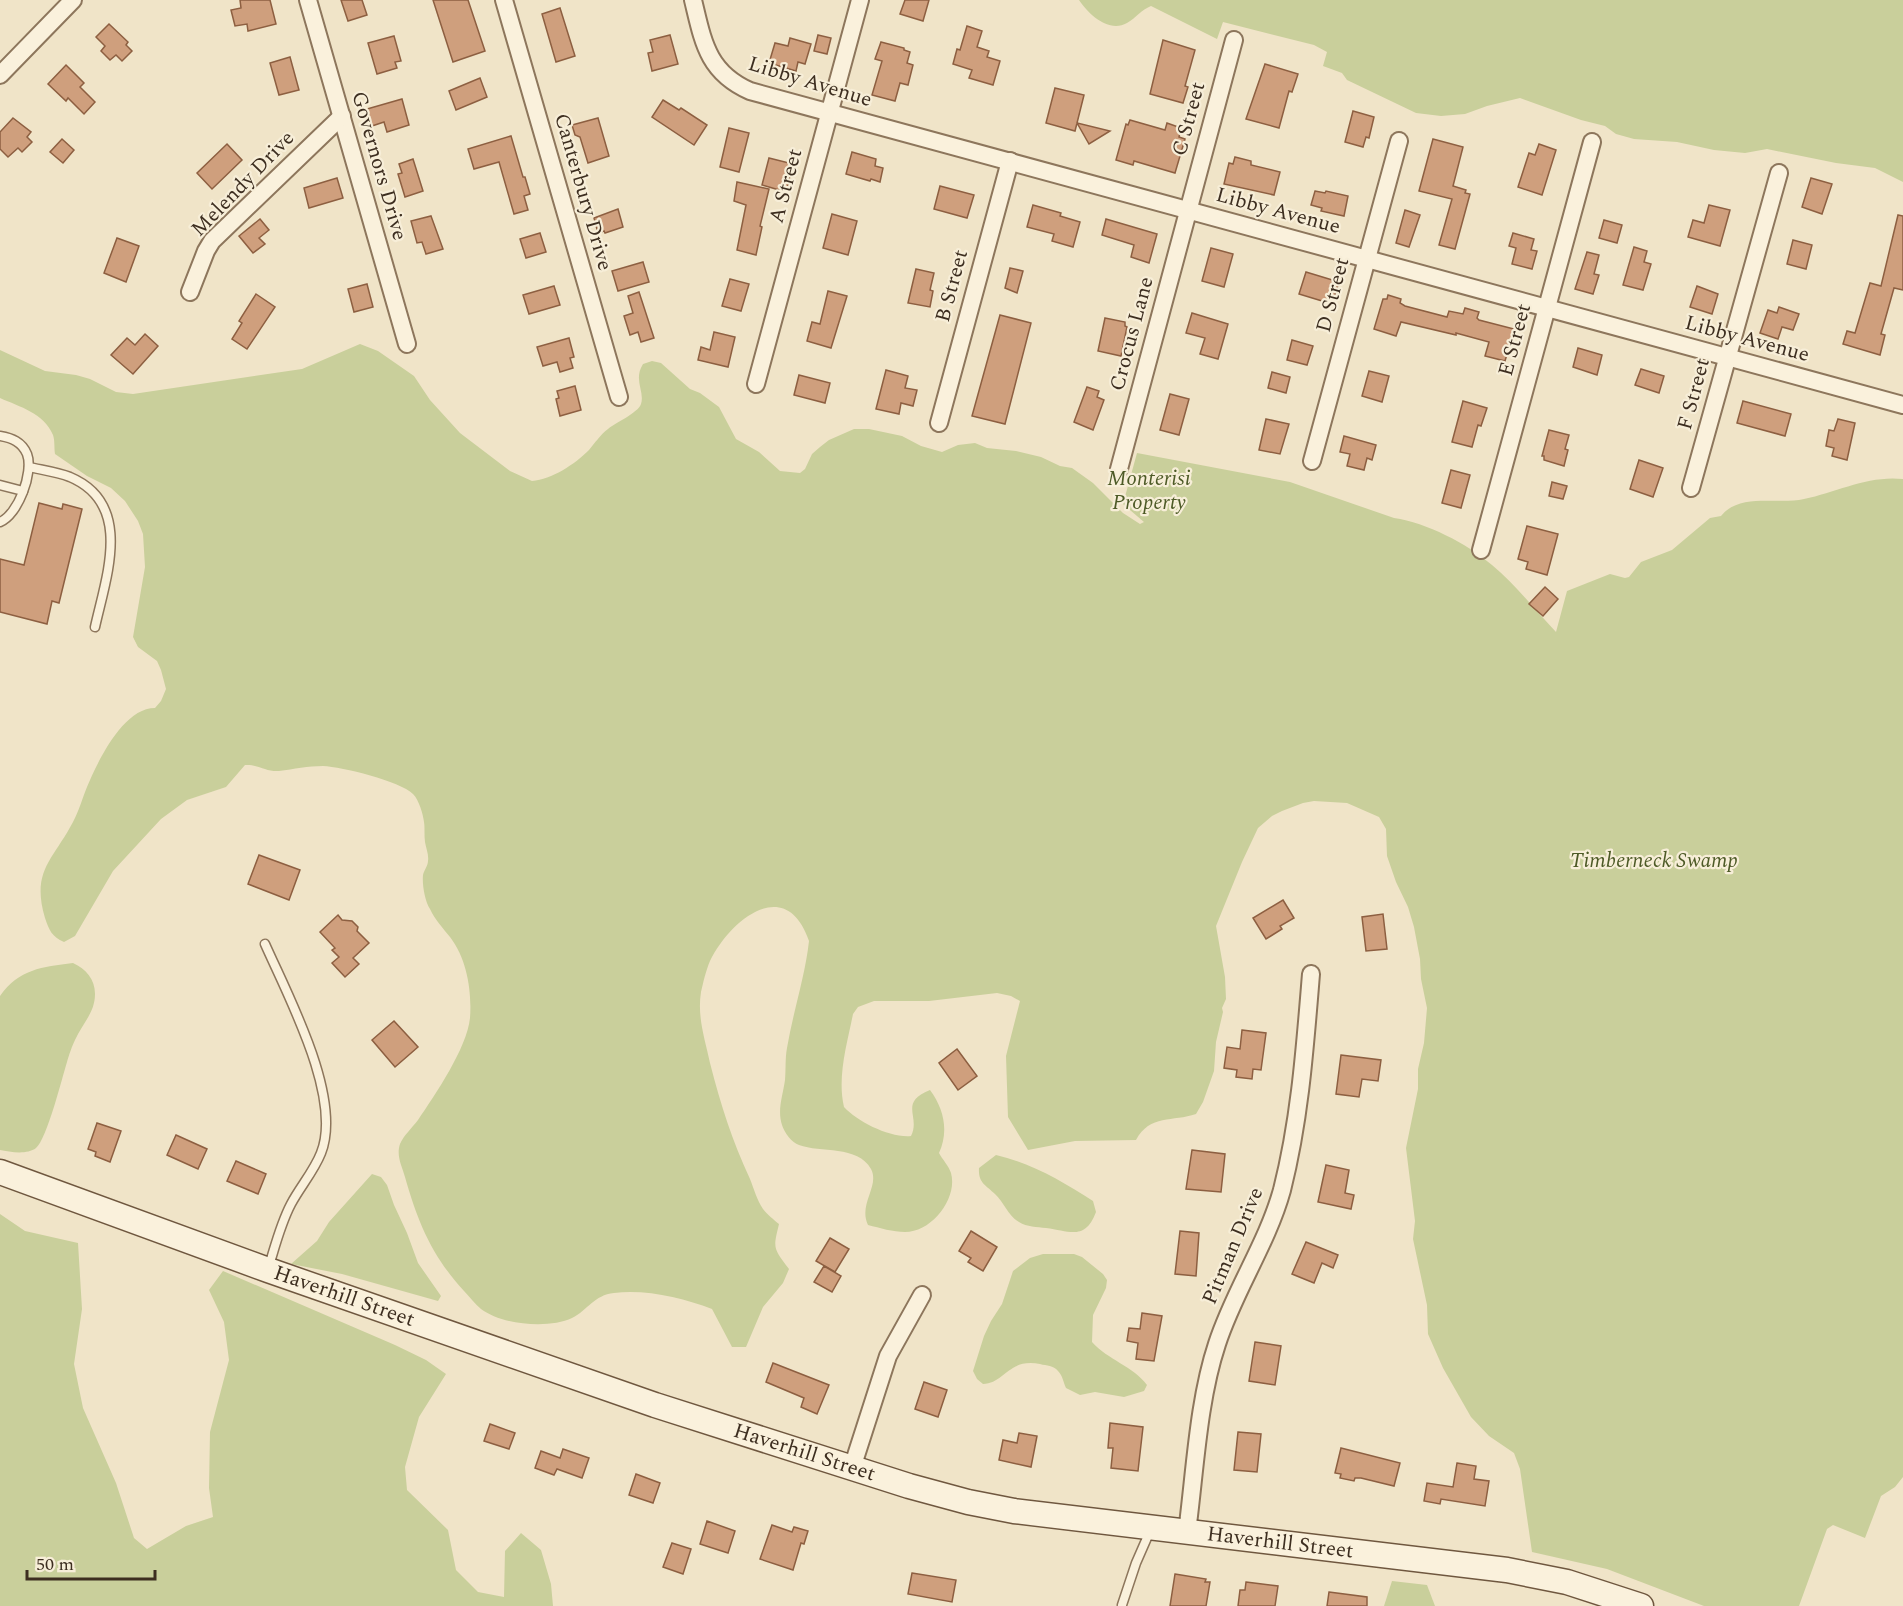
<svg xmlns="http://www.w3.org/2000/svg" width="1903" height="1606" font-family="Spectral,serif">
<rect width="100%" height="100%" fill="#f0e4c8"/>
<g fill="#c9cf9b">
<path d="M1079,0H1903V182L1875,168L1836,163L1767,149L1745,153L1714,150L1677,142L1634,139L1616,134L1605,126L1581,120L1520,98L1487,106L1465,114L1441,116L1416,113L1347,80L1342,73L1323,66L1327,52L1314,45L1223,22L1217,39L1151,6C1141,10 1137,17 1127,23C1109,33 1089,15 1079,0Z"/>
<path d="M360,344L378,351L414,376L430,400L460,433L510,471L532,481C552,479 574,465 589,450C595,443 600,435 608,429C615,423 638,413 641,404C645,391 633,380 643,364L652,361L661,363L690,389L700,393L719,407L736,439L759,452L780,471L800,473L805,469L812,454L820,447L829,440L854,429H869L902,436L921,446L942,452L958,445L975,443L987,448L1016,451L1041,457L1060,466L1072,468L1093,483L1123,513L1140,524L1144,522L1123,504L1137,453L1290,482L1394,518C1427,523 1466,543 1492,565C1515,584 1535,610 1556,632L1567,591L1610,574L1625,578L1629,577L1641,562L1672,550L1710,518L1721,516C1740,492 1778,505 1804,499C1837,492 1869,475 1903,479V1477L1895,1487L1881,1496L1865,1538L1833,1525L1827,1529L1799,1606H1704L1607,1569L1532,1552L1520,1469L1514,1453L1489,1436L1471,1417L1443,1368L1428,1334L1427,1305L1413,1239L1415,1221L1406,1148L1418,1089V1069L1424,1043L1427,1008L1421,979L1420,959L1414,927L1408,907L1396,882L1387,856L1386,829L1379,817L1347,803L1314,801L1303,803L1282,811L1272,816L1258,828L1242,862L1216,926L1225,977L1226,999L1222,1008L1223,1012L1216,1042L1214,1071L1203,1102L1196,1114C1173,1122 1150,1114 1136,1140L1075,1141L1028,1150L1008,1117L1006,1056L1020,1001L1011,996L997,993L929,1001H874L858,1007L853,1014C847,1044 837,1077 844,1107C858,1122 890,1138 911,1136C921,1116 898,1103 930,1090C944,1109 949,1131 939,1153C942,1159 949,1166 951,1173C958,1198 932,1232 905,1232C893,1232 880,1228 868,1225C858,1204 880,1186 871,1169C858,1145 820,1153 799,1145C792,1143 784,1132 782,1125C777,1110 783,1095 785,1080C786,1069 785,1059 787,1048C793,1012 805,977 809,941C786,874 730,920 710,961C706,970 703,983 701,992C697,1017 705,1039 710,1063C721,1106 732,1140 750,1179C754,1189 757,1200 763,1209C767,1214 774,1220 779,1224C773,1249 773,1248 789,1269L783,1283L763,1307L746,1347H732L712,1309C683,1298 646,1289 614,1293C594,1295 588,1310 572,1318C549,1329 502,1325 481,1309C475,1304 470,1297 464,1291C432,1256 418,1223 405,1177C402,1166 396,1156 400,1144C404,1135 412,1128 418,1120C435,1095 467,1048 470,1018C472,991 467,959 450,937C443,928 435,920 430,909C425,901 422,885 423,875C424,870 428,866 428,861C429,855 426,848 425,842C424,835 425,828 424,822C423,814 419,800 413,794C400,781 342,767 323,766C308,766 294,769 279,771C266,772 258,764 245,765L226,787L187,800L161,819L113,871L75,936L64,942C52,937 49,930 45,918C31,871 53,860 73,822C79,811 82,799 87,787C98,761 123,708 155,708L161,701L166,689L161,670L157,661L138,647L133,637L145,567L143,534L138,521L125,501L111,488L87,476L55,454C54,447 55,441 53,435C44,413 20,407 0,398V350L45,371L76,375L90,379L116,392L133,394L302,369Z"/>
<path d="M73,963C86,969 95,979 95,994C95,1013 82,1024 75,1040C72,1046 69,1055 67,1062C62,1078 47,1139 36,1148C27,1155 10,1152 0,1150V996C19,969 42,967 73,963Z"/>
<path d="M996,1155C1031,1163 1062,1181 1093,1201L1096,1212C1085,1241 1070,1231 1046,1228C1037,1227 1027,1227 1019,1222C1008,1216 1004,1202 995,1194C986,1185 978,1183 979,1168Z"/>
<polygon points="372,1174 381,1177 387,1185 394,1205 407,1233 418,1263 441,1296 438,1301 342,1274 291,1264 317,1241 329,1222"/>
<polygon points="0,1214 25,1231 78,1243 82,1309 74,1364 83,1408 116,1483 134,1538 147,1549 186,1526 213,1517 209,1488 210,1432 229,1360 224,1322 209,1290 223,1271 395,1345 426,1360 446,1374 419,1417 405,1467 407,1490 448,1530 456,1570 478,1592 504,1597 505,1551 521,1533 541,1550 551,1584 553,1606 0,1606"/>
<path d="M1043,1254H1074L1082,1257L1103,1274L1107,1280L1106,1288L1093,1315L1092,1342C1108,1360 1133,1366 1147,1385L1144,1391L1124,1397L1095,1392L1080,1395L1066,1388C1063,1382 1063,1376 1058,1371C1053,1365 1047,1366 1040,1364C1008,1358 1005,1383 983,1384L977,1379L973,1371L984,1336L991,1321L1002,1304L1013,1271L1030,1258Z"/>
<polygon points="1392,1581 1427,1585 1435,1606 1384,1606"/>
</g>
<g fill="#cf9f7d" stroke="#8d5f41" stroke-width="1.5">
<polygon points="240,0 270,0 276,24 248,31 247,24 235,26 231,10 241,8"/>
<polygon points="341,0 362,0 367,15 348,21"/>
<polygon points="433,0 468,0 485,51 453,62"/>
<polygon points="905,0 929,0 923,21 900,14"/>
<polygon points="560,8 575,56 556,62 542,14"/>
<polygon points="109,24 128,42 126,45 132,51 122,61 116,55 110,60 101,51 105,46 96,37"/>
<polygon points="967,26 982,31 977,47 989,51 987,57 1000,61 993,85 969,78 972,70 953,64 957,49 960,50"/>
<polygon points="670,35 678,64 652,71 648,53 653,52 650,40"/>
<polygon points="818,35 831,38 827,54 814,51"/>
<polygon points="394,36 401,61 395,62 397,68 377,74 368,43"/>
<polygon points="790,38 811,44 805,64 798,62 796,71 769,63 775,43 788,46"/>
<polygon points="1163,40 1195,50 1185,86 1188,87 1183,103 1150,94"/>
<polygon points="881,42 904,48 904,50 910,52 907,63 913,65 908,85 900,83 895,101 872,95 882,61 875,59"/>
<polygon points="290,57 299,90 279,95 270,63"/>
<polygon points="1265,64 1298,74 1292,92 1289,91 1279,128 1246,119"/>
<polygon points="66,65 84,83 80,87 95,102 84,114 68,98 66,101 48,84"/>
<polygon points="480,78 487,97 456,110 449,91"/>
<polygon points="1055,88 1084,95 1077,123 1110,131 1089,144 1077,123 1075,131 1046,123"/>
<polygon points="402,99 409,125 387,132 384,122 372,126 367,109"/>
<polygon points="663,100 679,110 681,108 707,125 694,145 652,117"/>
<polygon points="1353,111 1374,117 1369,138 1366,137 1363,147 1345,142"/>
<polygon points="13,118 31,132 27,137 32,142 22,152 18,148 8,157 0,149 0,132"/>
<polygon points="598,118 609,156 588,163 580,137 575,135 572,125"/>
<polygon points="1130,120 1165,130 1167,123 1181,128 1179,137 1185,139 1175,173 1134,161 1133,165 1116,160 1126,124 1128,125"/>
<polygon points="729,128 749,133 739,172 720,167"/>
<polygon points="511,136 523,177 525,177 530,194 524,196 528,210 514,214 499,162 474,169 468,149"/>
<polygon points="62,139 74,150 63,163 50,152"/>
<polygon points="1433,139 1463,147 1453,186 1466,190 1465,193 1470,194 1455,249 1439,245 1452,199 1419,191"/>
<polygon points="227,144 242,160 212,189 197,173"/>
<polygon points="1539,144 1556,150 1542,195 1518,187 1529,153 1535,155"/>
<polygon points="852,152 876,159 875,166 883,168 880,182 871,179 870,181 846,174"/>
<polygon points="1235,157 1251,161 1251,165 1280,172 1274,195 1224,184 1229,163 1233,164"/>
<polygon points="769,158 793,164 786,192 762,185"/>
<polygon points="413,159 423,191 405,197 398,174 402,173 399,164"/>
<polygon points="337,178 343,198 309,208 304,188"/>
<polygon points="1811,178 1832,184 1822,214 1802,207"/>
<polygon points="737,182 769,189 760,226 762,227 756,255 737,250 746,205 734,201"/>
<polygon points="940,186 974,195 967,218 934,209"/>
<polygon points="1315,191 1325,193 1326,191 1348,196 1344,216 1321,211 1322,208 1311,205"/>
<polygon points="1033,205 1061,213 1060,216 1080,222 1073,247 1052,241 1054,234 1027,227"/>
<polygon points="1709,205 1730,210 1720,246 1688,237 1693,220 1704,223"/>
<polygon points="618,209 623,227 605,233 604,231 598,233 594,218"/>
<polygon points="1405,210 1420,215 1409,247 1396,243"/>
<polygon points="832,214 857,221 848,255 823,248"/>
<polygon points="1898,215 1903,216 1903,290 1894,288 1881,334 1885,335 1880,355 1843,344 1847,331 1855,333 1870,283 1881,286"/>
<polygon points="431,216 443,249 426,254 422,242 417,243 411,221"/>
<polygon points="260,219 269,230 259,238 265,244 253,253 239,236"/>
<polygon points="1106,219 1157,234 1149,263 1131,257 1134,245 1102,235"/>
<polygon points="1604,220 1622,225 1617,243 1599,238"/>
<polygon points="540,233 546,252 526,258 520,239"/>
<polygon points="1513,233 1534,239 1531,250 1537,251 1532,269 1512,264 1516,248 1509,246"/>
<polygon points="117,238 139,246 126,282 104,273"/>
<polygon points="1793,240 1812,245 1806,269 1787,264"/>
<polygon points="1634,247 1647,251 1644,262 1651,264 1643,290 1623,285"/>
<polygon points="1211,248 1233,254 1224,287 1202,281"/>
<polygon points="1587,252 1599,255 1594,274 1599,275 1593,294 1575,289"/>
<polygon points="643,262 649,282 618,291 612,271"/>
<polygon points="1010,268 1023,271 1017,293 1005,288"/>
<polygon points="916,269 934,273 930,290 933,291 930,307 908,303"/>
<polygon points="1306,272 1339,282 1332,304 1299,294"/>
<polygon points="730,279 749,284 741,311 722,306"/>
<polygon points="367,284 373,307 354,312 348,289"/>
<polygon points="554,286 560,305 529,314 523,295"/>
<polygon points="1697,286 1718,294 1712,314 1690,307"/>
<polygon points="828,291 847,296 831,348 807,341 812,322 820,324"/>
<polygon points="639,292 654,338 641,342 638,332 630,335 624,316 633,313 628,296"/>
<polygon points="256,294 275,307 247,349 232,339 242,323 239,321"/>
<polygon points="1388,295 1401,299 1400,303 1405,306 1447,317 1449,311 1463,314 1465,308 1479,312 1477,318 1479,320 1514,329 1505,361 1485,356 1489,342 1456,333 1456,335 1401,322 1396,336 1374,329 1383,299 1387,299"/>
<polygon points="1779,307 1799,314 1793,330 1782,327 1778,339 1760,333 1768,310 1777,313"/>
<polygon points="1192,313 1228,324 1218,359 1200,354 1205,338 1186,333"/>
<polygon points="1000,315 1031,323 1005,424 972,416"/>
<polygon points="1105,318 1125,322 1125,326 1127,327 1121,356 1098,351"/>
<polygon points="714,332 735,337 728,367 698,360 701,347 710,350"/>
<polygon points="145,334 158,346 133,374 111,355 127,338 135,345"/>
<polygon points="569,338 574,357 570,358 573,368 560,372 557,362 543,366 537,347"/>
<polygon points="1292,340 1313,346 1307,365 1287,360"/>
<polygon points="1578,348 1602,355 1597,375 1573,367"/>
<polygon points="1641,369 1664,376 1659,393 1635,385"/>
<polygon points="886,370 908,376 905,388 917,390 913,406 901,403 899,414 876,409"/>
<polygon points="1369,371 1389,376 1382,402 1362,396"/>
<polygon points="1272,372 1290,377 1286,393 1268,388"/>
<polygon points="799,375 830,383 825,403 794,395"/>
<polygon points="575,386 581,410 560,416 556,399 559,398 557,391"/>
<polygon points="1087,387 1099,391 1097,397 1104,400 1093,430 1074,422"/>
<polygon points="1170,394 1189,399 1179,435 1160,430"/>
<polygon points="1463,401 1487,408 1481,426 1478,425 1472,447 1452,442"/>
<polygon points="1743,401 1791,414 1785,436 1737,423"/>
<polygon points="1266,419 1289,424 1280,454 1259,450"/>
<polygon points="1838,419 1855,423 1847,460 1832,456 1834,448 1826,446 1829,430 1834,431"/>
<polygon points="1549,430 1569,435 1565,449 1568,450 1564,466 1544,460 1544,456 1542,456"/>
<polygon points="1344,436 1376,445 1372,460 1367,458 1364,470 1347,466 1350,454 1340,452"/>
<polygon points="1639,460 1663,468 1653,497 1630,489"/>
<polygon points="1451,470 1470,475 1461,508 1442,503"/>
<polygon points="1552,482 1567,486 1563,499 1549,496"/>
<polygon points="39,503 62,509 63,504 82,509 59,603 52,601 47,624 0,612 0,559 24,565"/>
<polygon points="1527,526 1558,534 1547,575 1526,569 1528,562 1518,559"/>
<polygon points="1545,587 1558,599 1543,616 1529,604"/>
<polygon points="259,855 300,870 289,900 248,884"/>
<polygon points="1283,900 1294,918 1280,926 1282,929 1266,939 1253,918"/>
<polygon points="1383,914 1387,949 1366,951 1362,917"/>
<polygon points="338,915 342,920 352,921 358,927 357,931 369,943 353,958 359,964 345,977 332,963 339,957 332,950 335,948 320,932"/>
<polygon points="394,1021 418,1047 395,1067 372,1040"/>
<polygon points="1242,1030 1266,1033 1261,1070 1253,1069 1252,1079 1236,1077 1237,1070 1224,1068 1227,1047 1240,1049"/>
<polygon points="957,1049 977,1076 958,1090 939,1063"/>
<polygon points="1341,1055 1381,1060 1378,1081 1362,1079 1359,1097 1336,1094"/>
<polygon points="97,1123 121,1131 110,1162 95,1156 96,1152 88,1149"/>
<polygon points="176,1135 207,1149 198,1169 167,1155"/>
<polygon points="1192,1150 1225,1154 1221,1192 1186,1189"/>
<polygon points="236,1161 266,1174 258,1194 227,1181"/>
<polygon points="1326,1165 1349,1170 1345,1193 1354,1195 1351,1209 1318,1202"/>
<polygon points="971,1231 997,1247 983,1271 968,1262 971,1258 959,1251"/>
<polygon points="1180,1231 1199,1233 1196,1276 1175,1274"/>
<polygon points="830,1238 849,1249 835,1272 816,1261"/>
<polygon points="1306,1242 1338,1255 1333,1268 1322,1263 1314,1283 1292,1274"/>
<polygon points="824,1266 841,1276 832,1292 814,1282"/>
<polygon points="1142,1313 1162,1316 1154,1361 1136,1359 1138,1343 1127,1341 1129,1328 1140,1329"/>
<polygon points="1255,1342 1281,1346 1275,1385 1249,1381"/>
<polygon points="773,1363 829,1385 817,1414 801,1407 804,1398 766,1382"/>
<polygon points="924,1382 947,1390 938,1417 915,1409"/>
<polygon points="1110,1423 1143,1427 1138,1471 1111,1468 1113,1448 1108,1448"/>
<polygon points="490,1424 515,1433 509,1449 484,1441"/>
<polygon points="1238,1432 1261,1434 1257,1472 1234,1470"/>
<polygon points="1019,1433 1037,1436 1031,1467 999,1460 1003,1440 1017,1443"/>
<polygon points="1341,1448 1400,1463 1394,1486 1361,1478 1355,1478 1354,1481 1340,1478 1341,1474 1335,1473"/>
<polygon points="563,1449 589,1458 582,1478 557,1469 554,1475 535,1468 541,1451 560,1458"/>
<polygon points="1457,1463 1476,1466 1474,1479 1489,1481 1485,1506 1441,1499 1440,1504 1424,1501 1427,1483 1453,1487"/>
<polygon points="636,1474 660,1483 653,1503 629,1495"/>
<polygon points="707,1521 735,1531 728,1553 700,1544"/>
<polygon points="772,1525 792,1532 794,1527 808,1531 804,1544 801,1543 793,1570 760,1559"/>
<polygon points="672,1543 691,1549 683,1574 663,1567"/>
<polygon points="912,1573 956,1580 952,1602 908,1594"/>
<polygon points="1175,1574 1206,1579 1205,1582 1210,1582 1206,1606 1170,1606"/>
<polygon points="1246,1582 1278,1586 1275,1606 1238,1606 1240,1590 1245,1590"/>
<polygon points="1329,1592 1367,1597 1367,1606 1327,1606"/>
</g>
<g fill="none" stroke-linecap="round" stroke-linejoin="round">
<defs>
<g id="lane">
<path d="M0,436C12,438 22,442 27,454C34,472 18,515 0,522"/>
<path d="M29,467C42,470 57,472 70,477C134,504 106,577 95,627"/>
<polyline points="0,485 23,491"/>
<path d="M265,944C288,996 343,1098 321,1153C314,1171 300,1187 291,1204C280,1225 275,1247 268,1269"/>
<polyline points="1122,1605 1136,1563 1150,1531"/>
</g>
<g id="street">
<polyline points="308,0 407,344"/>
<polyline points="504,0 619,397"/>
<path d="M693,0C703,41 707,72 750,91L1903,405"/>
<polyline points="0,75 73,0"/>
<polyline points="190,292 206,251 212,241 342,116"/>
<polyline points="756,384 860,0"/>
<polyline points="939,423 1010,161"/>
<polyline points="1312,461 1399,141"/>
<polyline points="1119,469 1234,40"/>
<polyline points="1691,488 1779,173"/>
<polyline points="1481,550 1592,142"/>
<polyline points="852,1468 888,1356 922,1295"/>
<path d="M1187,1532C1195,1472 1198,1401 1217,1344C1234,1291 1267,1244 1282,1190C1300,1119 1305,1047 1311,974"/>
</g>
<g id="secondary">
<path id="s1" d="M0,1172L268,1270L655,1405L909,1486L968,1502L1014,1511L1507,1570L1567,1582L1641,1606"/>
</g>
</defs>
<use href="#lane" stroke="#8d765c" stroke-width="11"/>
<use href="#street" stroke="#8d765c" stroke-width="20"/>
<use href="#secondary" stroke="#6f573f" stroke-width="27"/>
<use href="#lane" stroke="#faf1dc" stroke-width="8"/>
<use href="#street" stroke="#faf1dc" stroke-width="16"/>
<use href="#secondary" stroke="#faf1dc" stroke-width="24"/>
</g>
<g text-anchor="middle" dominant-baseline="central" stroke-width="4.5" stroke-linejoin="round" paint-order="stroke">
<g font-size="21" fill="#3d2e20" stroke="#f7eed8">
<text transform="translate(810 82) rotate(17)">Libby Avenue</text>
<text transform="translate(1189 119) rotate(-75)">C Street</text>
<text transform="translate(379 166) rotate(74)">Governors Drive</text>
<text transform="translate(243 184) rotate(-46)">Melendy Drive</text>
<text transform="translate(786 186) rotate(-75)">A Street</text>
<text transform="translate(583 192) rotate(74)">Canterbury Drive</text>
<text transform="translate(1278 211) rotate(15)">Libby Avenue</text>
<text transform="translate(952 286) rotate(-75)">B Street</text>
<text transform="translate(1333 295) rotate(-75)">D Street</text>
<text transform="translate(1132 334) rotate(-75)">Crocus Lane</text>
<text transform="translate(1747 339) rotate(15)">Libby Avenue</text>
<text transform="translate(1515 340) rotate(-75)">E Street</text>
<text transform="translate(1694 394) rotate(-75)">F Street</text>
<text transform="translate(1233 1246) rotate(-67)">Pitman Drive</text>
<text stroke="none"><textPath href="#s1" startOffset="366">Haverhill Street</textPath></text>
<text stroke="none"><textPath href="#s1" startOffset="852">Haverhill Street</textPath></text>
<text stroke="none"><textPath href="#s1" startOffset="1338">Haverhill Street</textPath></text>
</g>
<g font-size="21" font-style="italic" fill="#4d5a26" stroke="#f7eed8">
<text x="1149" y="479">Monterisi<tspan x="1149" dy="24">Property</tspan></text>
<text x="1654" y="861">Timberneck Swamp</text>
</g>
</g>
<path d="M27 1570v9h128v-9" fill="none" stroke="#3d2e20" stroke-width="3"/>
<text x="36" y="1570" font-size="18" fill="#3d2e20" stroke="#f7eed8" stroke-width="4.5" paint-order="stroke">50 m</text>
</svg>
